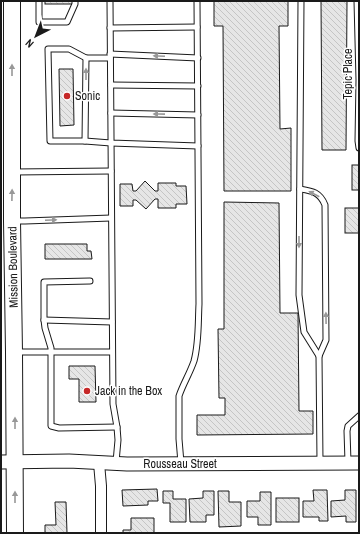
<svg xmlns="http://www.w3.org/2000/svg" width="360" height="534" font-family="'Archivo Narrow',sans-serif">
<defs>
<pattern id="building-back-hatch" width="6" height="6" patternUnits="userSpaceOnUse"><rect width="6" height="6" fill="#e6e6e6"/><path d="M-1 5l2 2M0 0l6 6M5-1l2 2" fill="none" stroke="#c5c5c5"/></pattern>
</defs>
<rect width="100%" height="100%" fill="#fff"/>
<g fill="url(#building-back-hatch)" stroke="#1a1a1a">
<rect x="45" y="1" width="29" height="3"/>
<polygon points="214,1 288,1 288,26 279,26 280,129 291,128 291,191 224,191 223,26 214,26"/>
<polygon points="321,1 347,1 346,150 322,150"/>
<polygon points="59,69 73,69 74,125 60,126"/>
<rect x="352" y="165" width="7" height="25"/>
<polygon points="145,181 155,191 158,191 158,183 176,183 176,186 186,186 187,204 176,204 176,208 158,208 158,199 155,199 146,209 136,200 133,200 133,206 120,206 120,184 132,184 133,191 136,191"/>
<polygon points="224,202 279,203 280,313 298,313 299,411 313,411 313,434 197,435 197,415 225,415 225,398 219,398 218,329 224,329"/>
<rect x="345" y="208" width="14" height="25"/>
<polygon points="45,244 87,244 87,251 91,251 92,259 45,259"/>
<polygon points="69,366 95,366 96,402 79,402 79,379 69,379"/>
<polygon points="157,489 158,501 148,501 148,505 123,506 122,490"/>
<polygon points="313,490 327,490 328,521 319,521 319,517 303,517 303,501 314,501"/>
<polygon points="345,490 356,490 356,522 346,522 346,516 331,517 331,501 345,500"/>
<polygon points="163,491 173,491 173,499 186,499 186,522 170,522 170,503 163,503"/>
<polygon points="203,491 214,491 214,515 206,515 206,522 190,522 189,499 203,498"/>
<polygon points="218,491 229,491 229,502 241,502 241,526 219,527"/>
<polygon points="260,492 271,492 271,525 258,525 258,517 247,517 247,501 260,501"/>
<rect x="276" y="498" width="23" height="24"/>
<polygon points="55,502 66,502 67,533 45,533 45,525 56,525"/>
<polygon points="131,518 154,518 154,533 123,533 123,530 131,530"/>
</g>
<g fill="none" stroke-linecap="round" stroke-linejoin="round">
<defs>
<g id="service">
<polyline points="39,1 39,22 67,22 75,4 75,1"/>
<polyline points="110,1 113,404 117,427 118,440 116,462"/>
<polyline points="301,1 299,295 304,332 319,356"/>
<polyline points="357,1 359,80 358,141 359,148"/>
<polyline points="110,28 197,27"/>
<polyline points="110,54 198,58"/>
<polyline points="110,58 86,58 69,49 48,49 50,141 85,141 111,143 198,146"/>
<polyline points="111,85 198,86"/>
<polyline points="111,113 198,115"/>
<polyline points="85,141 86,58"/>
<polyline points="14,172 111,171"/>
<path d="M300,189C312,191 320,192 325,205L326,340L319,356L320,462"/>
<polyline points="13,221 25,221 111,218"/>
<polyline points="90,281 44,282 44,320 45,328 51,348 51,426 59,428 117,427"/>
<polyline points="44,320 112,322"/>
<polyline points="17,352 112,352"/>
<polyline points="348,462 347,431 348,426 359,416"/>
<path d="M181,463L179,439V396C183,384 190,373 194,361C199,343 198,323 199,304L197,1"/>
</g>
<polyline id="minor" points="99,463 101,486 101,533"/>
<polyline id="tertiary" points="1,462 69,461 127,464 359,463"/>
<polyline id="primary" points="12,1 12,221 14,352 15,533"/>
</defs>
<use href="#service" stroke="#1a1a1a" stroke-width="7"/>
<use href="#minor" stroke="#1a1a1a" stroke-width="12"/>
<use href="#tertiary" stroke="#1a1a1a" stroke-width="15"/>
<use href="#primary" stroke="#1a1a1a" stroke-width="18"/>
<use href="#service" stroke="#fff" stroke-width="5"/>
<use href="#minor" stroke="#fff" stroke-width="10"/>
<use href="#tertiary" stroke="#fff" stroke-width="13"/>
<use href="#primary" stroke="#fff" stroke-width="16"/>
</g>
<defs><path id="oneway-solid" d="M-6-.8H1V-3.2L6.5 0L1 3.2V.8H-6Z"/></defs>
<g fill="#989898">
<use href="#oneway-solid" transform="translate(159 56) rotate(-177)"/>
<use href="#oneway-solid" transform="translate(12 70) rotate(-90)"/>
<use href="#oneway-solid" transform="translate(86 74) rotate(-90)"/>
<use href="#oneway-solid" transform="translate(159 114) rotate(-179)"/>
<use href="#oneway-solid" transform="translate(314 194) rotate(-152)"/>
<use href="#oneway-solid" transform="translate(12 195) rotate(-89)"/>
<use href="#oneway-solid" transform="translate(51 220) rotate(-2)"/>
<use href="#oneway-solid" transform="translate(299 242) rotate(90)"/>
<use href="#oneway-solid" transform="translate(326 318) rotate(-91)"/>
<use href="#oneway-solid" transform="translate(15 423) rotate(-90)"/>
<use href="#oneway-solid" transform="translate(15 497) rotate(-90)"/>
</g>
<g fill="#c62828" stroke="#fff" stroke-width="1.5">
<circle cx="67" cy="96" r="4"/>
<circle cx="87" cy="391" r="4"/>
</g>
<g text-anchor="middle" dominant-baseline="central" stroke-width="3" stroke-linejoin="round" paint-order="stroke">
<g font-size="12" fill="#1a1a1a" stroke="#fff">
<text transform="translate(348 74) rotate(-90)">Tepic Place</text>
<text transform="translate(13 267) rotate(-91)">Mission Boulevard</text>
<text x="180" y="464">Rousseau Street</text>
</g>
<g font-size="12" fill="#1a1a1a" stroke="#fff" text-anchor="start">
<text x="75" y="96">Sonic</text>
<text x="95" y="391">Jack in the Box</text>
</g>
</g>
<rect width="360" height="534" fill="none" stroke="#1a1a1a" stroke-width="4"/>
<g transform="translate(36 36) rotate(222)" stroke="#ffffff" stroke-width="3" paint-order="stroke">
<path d="M0-3L7 15L0 10L-7 15Z" fill="#1a1a1a"/>
<text y="-6" font-size="11" font-weight="bold" text-anchor="middle" fill="#1a1a1a">N</text>
</g>
</svg>
